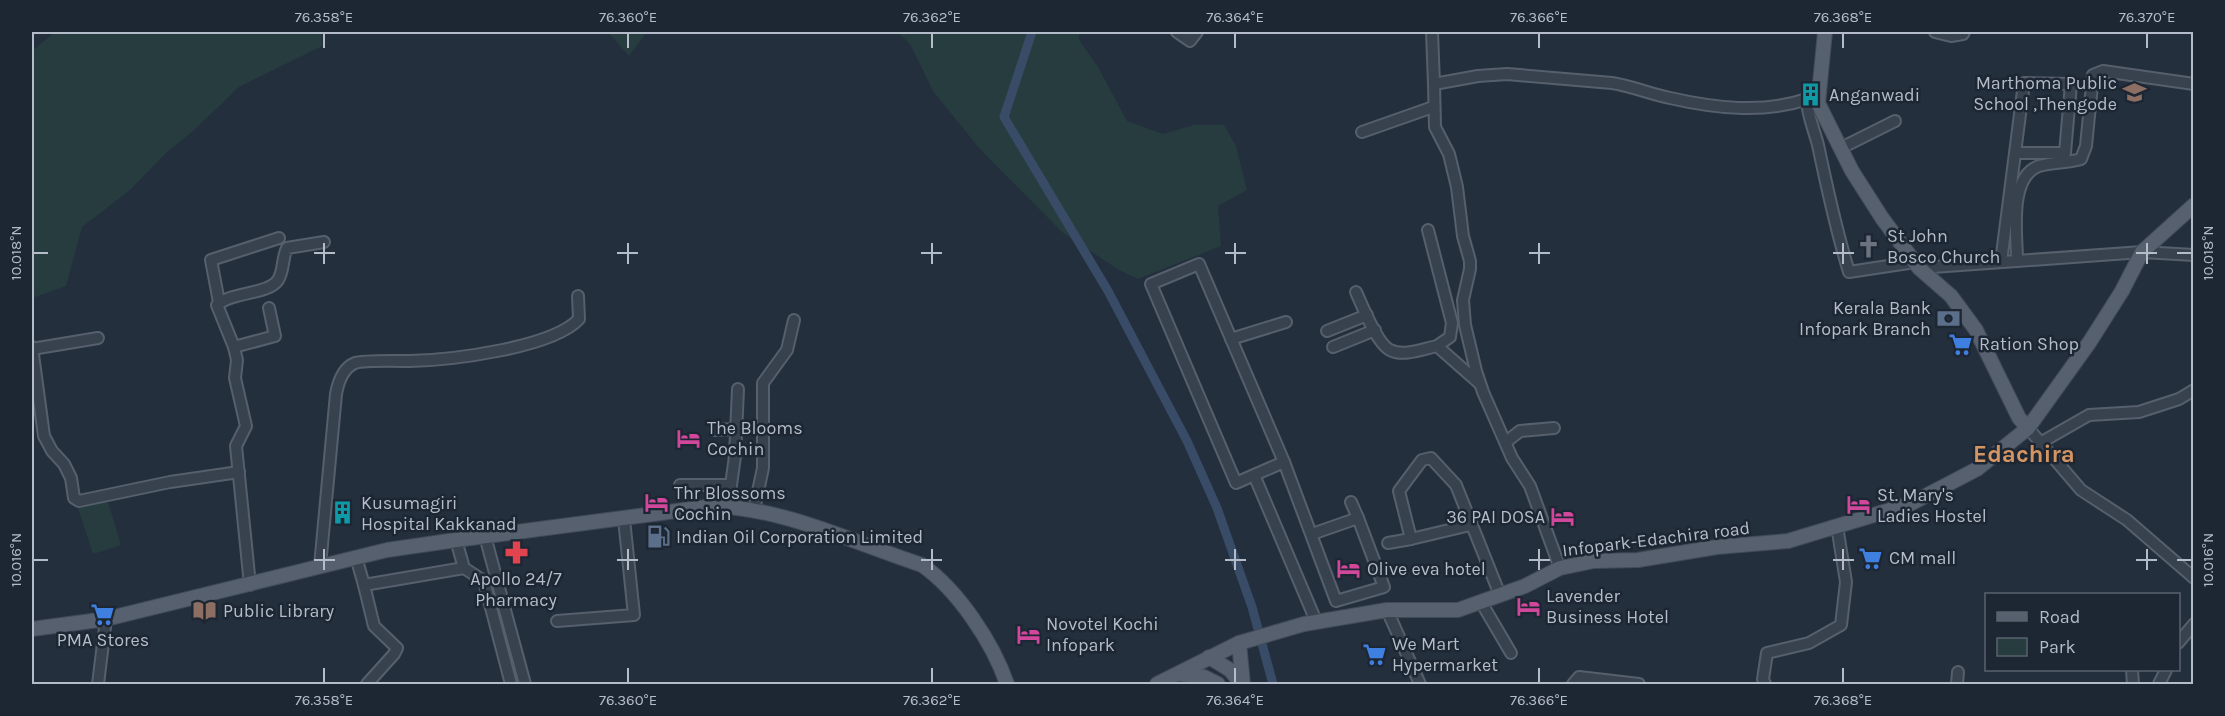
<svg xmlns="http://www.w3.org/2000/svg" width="2225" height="716" font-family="Karla,sans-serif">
<rect width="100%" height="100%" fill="#242f3e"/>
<g fill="#263c3f">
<polygon points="55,32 322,32 322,46 239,87 192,132 167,152 130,190 82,227 66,286 32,298 32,51"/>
<polygon points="608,32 647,32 629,56"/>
<polygon points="897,32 1079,32 1079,40 1098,67 1127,121 1163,134 1194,125 1224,125 1236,146 1247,190 1218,206 1221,246 1138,279 1119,270 1062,232 979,148 933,91 910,44"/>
<polygon points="107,499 121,545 93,554 78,508"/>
</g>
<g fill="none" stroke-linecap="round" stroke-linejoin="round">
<polyline stroke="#394c67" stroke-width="9" points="1032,32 1004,117 1108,291 1187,441 1217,508 1252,607 1273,684"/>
<defs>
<g id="minor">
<polyline points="1177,32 1190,41 1197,32"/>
<polyline points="1432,32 1434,84"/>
<polyline points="1935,32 1951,36 1963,34 1964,32"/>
<path d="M1812,101L1807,99C1807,115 1814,129 1818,145C1827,188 1836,230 1849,272L1915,262"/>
<polyline points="1362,132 1433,107"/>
<polyline points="1841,148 1895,121"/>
<polyline points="1428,230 1452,323 1450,337 1437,346 1479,383"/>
<path d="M2017,261C2017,234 2008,177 2039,166C2053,162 2068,163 2081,159L2086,146L2093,75L2103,71L2194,84"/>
<polyline points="2001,262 2024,83 2071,84 2065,153 2015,153"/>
<polyline points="1919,268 2142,252 2194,255"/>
<path d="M1356,292C1362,305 1377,344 1390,350C1403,357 1423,349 1437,346"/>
<polyline points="219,302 211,260 279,238"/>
<polyline points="1327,331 1367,315"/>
<polyline points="1231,339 1286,322"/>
<polyline points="32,347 44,436 52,451 64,464 71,478 74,498 79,501 170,482 239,472"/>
<polyline points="234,347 275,336 269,308"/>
<polyline points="1333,347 1375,330"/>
<polyline points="32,349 98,338"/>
<polyline points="2028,428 2081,490 2127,520 2194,578"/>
<polyline points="715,430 736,429"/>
<polyline points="1506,442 1520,431 1554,428"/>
<polyline points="2040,443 2089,415 2139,412 2179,399 2194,390"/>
<polyline points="1284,462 1336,601 1384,587 1358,518 1312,534"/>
<polyline points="1254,475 1236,483 1151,284 1199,264 1284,462 1254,475 1316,621"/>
<polyline points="680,485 731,485"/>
<polyline points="1351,502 1358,518"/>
<polyline points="728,507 735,456 738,389"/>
<polyline points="754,510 763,468 763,383 787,350 794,320"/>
<polyline points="1470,525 1411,539 1399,491 1422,460 1431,458 1456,485 1500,595"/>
<polyline points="485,536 525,684"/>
<polyline points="456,540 464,568 484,581 511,684"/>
<polyline points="1388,543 1411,539"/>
<polyline points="356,557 364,585"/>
<path d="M320,566L336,394C338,383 343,368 355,363C363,360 399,361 410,361C451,360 552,348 579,319L578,296"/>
<path d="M1560,568L1530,486L1512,458L1483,392L1476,371L1465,325L1463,300L1470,269V261L1463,236L1457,187L1449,154L1435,127L1434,84L1478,76L1507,74L1612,83C1632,86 1650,94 1670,98C1714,108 1763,114 1807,99"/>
<path d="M250,585L236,446L246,426L235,378L237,360L234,347L217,305C233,291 268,295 278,280C284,271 282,258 287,248L324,242"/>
<polyline points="1481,602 1511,653"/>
<polyline points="1387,610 1420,684"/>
<polyline points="557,621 634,615 624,519"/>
<polyline points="2178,643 2194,624"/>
<polyline points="2132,670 2133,684"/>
<polyline points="98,684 106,619"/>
<polyline points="367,684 394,654 397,648 374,626 364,585 464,568"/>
<polyline points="1573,684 1579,677 1639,684"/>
<polyline points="1765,684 1763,679 1767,653 1809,643 1841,625 1846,582 1837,526"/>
<polyline points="1957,684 1958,672"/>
<polyline points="2159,684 2166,670"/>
</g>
<g id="major">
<polyline points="1825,32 1818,103 1852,171 1882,218 1919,268 1951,296 1976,330 2019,418 2028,428"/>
<path d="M32,629L106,619L387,550L456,540L714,506C787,509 854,543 922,565C958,590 993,643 1007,684"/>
<polyline points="1239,643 1243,684"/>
<polyline points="1209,657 1230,670 1242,684"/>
<polyline points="1180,674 1204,677 1218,684"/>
<polyline points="1157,684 1239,643 1304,624 1387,610 1458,610 1525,586 1560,568 1594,561 1638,560 1717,547 1788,541 1910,504 1977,469 2028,428 2089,343 2122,291 2142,252 2194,205"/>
</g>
</defs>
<use href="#minor" stroke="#565f6c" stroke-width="14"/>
<use href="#major" stroke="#414a57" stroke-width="16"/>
<use href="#minor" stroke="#38414e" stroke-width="10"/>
<use href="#major" stroke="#56606e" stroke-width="14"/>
</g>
<path fill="none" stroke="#b4bcc9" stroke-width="2" d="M324,33V48M628,33V48M932,33V48M1235,33V48M1539,33V48M1843,33V48M2147,33V48M324,243V264M628,243V264M932,243V264M1235,243V264M1539,243V264M1843,243V264M2147,243V264M33,253H48M314,253H335M617,253H638M921,253H942M1225,253H1246M1529,253H1550M1833,253H1854M2136,253H2157M2177,253H2192M324,549V570M628,549V570M932,549V570M1235,549V570M1539,549V570M1843,549V570M2147,549V570M33,560H48M314,560H335M617,560H638M921,560H942M1225,560H1246M1529,560H1550M1833,560H1854M2136,560H2157M2177,560H2192M324,668V683M628,668V683M932,668V683M1235,668V683M1539,668V683M1843,668V683"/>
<defs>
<symbol id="school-bare" viewBox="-9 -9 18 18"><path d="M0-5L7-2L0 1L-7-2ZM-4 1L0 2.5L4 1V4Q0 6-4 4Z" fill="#8d6e63" stroke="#1d2633" stroke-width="2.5" paint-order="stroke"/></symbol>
<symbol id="building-bare" viewBox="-9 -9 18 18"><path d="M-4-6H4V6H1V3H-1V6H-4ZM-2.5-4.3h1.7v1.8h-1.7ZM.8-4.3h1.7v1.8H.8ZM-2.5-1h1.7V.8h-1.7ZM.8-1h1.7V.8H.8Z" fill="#0f9aa8" stroke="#1d2633" stroke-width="2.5" paint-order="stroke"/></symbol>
<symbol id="church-bare" viewBox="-9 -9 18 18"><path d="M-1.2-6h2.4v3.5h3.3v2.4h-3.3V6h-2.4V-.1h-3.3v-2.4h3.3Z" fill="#6b7280" stroke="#1d2633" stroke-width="2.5" paint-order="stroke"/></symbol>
<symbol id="bank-bare" viewBox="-9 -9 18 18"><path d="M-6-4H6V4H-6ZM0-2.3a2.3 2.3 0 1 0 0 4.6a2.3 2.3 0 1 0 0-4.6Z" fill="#5c6f8a" stroke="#1d2633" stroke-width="2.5" paint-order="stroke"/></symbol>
<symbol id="supermarket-bare" viewBox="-9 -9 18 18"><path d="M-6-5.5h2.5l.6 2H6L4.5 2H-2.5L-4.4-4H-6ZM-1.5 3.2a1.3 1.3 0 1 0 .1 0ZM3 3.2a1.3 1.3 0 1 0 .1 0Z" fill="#3f7fe0" stroke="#1d2633" stroke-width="2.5" paint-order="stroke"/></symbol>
<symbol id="hotel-bare" viewBox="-9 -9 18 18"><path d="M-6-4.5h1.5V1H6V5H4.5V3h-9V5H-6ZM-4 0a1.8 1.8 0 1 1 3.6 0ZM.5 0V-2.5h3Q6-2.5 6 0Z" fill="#d1479c" stroke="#1d2633" stroke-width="2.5" paint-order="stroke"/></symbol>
<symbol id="fuel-bare" viewBox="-9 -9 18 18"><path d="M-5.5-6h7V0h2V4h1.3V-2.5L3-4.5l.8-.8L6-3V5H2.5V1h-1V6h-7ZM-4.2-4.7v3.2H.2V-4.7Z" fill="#5c6f8a" stroke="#1d2633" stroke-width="2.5" paint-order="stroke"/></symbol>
<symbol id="pharmacy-bare" viewBox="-9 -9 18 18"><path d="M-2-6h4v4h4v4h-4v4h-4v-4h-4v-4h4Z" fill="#e0444e" stroke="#1d2633" stroke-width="2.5" paint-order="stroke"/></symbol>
<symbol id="library-bare" viewBox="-9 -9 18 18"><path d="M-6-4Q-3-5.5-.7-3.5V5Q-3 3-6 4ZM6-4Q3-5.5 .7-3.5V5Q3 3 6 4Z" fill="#8d6e63" stroke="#1d2633" stroke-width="2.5" paint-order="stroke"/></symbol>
</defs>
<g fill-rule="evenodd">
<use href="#school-bare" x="2118" y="76" width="33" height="33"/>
<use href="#building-bare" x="1794" y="78" width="33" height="33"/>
<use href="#church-bare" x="1852" y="230" width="33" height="33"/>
<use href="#bank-bare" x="1932" y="302" width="33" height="33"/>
<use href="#supermarket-bare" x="1944" y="328" width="33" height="33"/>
<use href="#hotel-bare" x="672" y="422" width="33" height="33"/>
<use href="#hotel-bare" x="640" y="486" width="33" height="33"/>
<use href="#hotel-bare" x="1842" y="488" width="33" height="33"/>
<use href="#building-bare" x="326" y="496" width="33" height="33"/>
<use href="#hotel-bare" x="1546" y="500" width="33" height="33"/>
<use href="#fuel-bare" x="642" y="520" width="33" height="33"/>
<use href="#pharmacy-bare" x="500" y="536" width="33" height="33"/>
<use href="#supermarket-bare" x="1854" y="542" width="33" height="33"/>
<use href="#hotel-bare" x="1332" y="552" width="33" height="33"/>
<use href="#hotel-bare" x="1512" y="590" width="33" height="33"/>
<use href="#library-bare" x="188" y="594" width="33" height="33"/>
<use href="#supermarket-bare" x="86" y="598" width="33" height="33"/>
<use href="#hotel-bare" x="1012" y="618" width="33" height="33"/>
<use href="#supermarket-bare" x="1358" y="638" width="33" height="33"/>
</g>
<g text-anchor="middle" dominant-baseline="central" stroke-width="5" stroke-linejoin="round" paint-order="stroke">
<g font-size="18" fill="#b4bcc9" stroke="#1d2633" text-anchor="start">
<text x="2117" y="83" text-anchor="end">Marthoma Public<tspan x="2117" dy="21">School ,Thengode</tspan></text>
<text x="1829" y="95">Anganwadi</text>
<text x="1887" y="236">St John<tspan x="1887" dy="21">Bosco Church</tspan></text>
<text x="1931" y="308" text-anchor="end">Kerala Bank<tspan x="1931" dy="21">Infopark Branch</tspan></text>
<text x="1979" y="344">Ration Shop</text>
<text x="707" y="428">The Blooms<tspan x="707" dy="21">Cochin</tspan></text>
<text x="674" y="493">Thr Blossoms<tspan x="674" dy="21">Cochin</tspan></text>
<text x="1877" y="495">St. Mary's<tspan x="1877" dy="21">Ladies Hostel</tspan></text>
<text x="361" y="503">Kusumagiri<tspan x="361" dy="21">Hospital Kakkanad</tspan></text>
<text x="1545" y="517" text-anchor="end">36 PAI DOSA</text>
<text x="676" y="537">Indian Oil Corporation Limited</text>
<text x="1889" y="558">CM mall</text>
<text x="1367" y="569">Olive eva hotel</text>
<text x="516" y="579" text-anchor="middle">Apollo 24/7<tspan x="516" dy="21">Pharmacy</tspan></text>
<text x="1546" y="596">Lavender<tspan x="1546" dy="21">Business Hotel</tspan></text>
<text x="223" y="611">Public Library</text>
<text x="1046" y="624">Novotel Kochi<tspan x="1046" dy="21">Infopark</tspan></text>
<text x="103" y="640" text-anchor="middle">PMA Stores</text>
<text x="1392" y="644">We Mart<tspan x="1392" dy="21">Hypermarket</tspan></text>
</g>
<g font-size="18" fill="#b4bcc9" stroke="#1d2633">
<text transform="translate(1656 539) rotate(-7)">Infopark-Edachira road</text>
</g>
<g font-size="24" font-weight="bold" fill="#d59563" stroke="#1d2633">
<text x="2024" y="454">Edachira</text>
</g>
</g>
<rect width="2225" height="716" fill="none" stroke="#1d2633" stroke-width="66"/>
<rect x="1985" y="593" width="195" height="78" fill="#1d2633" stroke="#59626f" stroke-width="1.5"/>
<rect x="1997" y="612" width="30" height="9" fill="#56606e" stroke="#59626f" stroke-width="1.5"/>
<text x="2039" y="623" font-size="18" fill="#b4bcc9">Road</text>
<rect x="1997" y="638" width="30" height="18" fill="#263c3f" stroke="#59626f" stroke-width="1.5"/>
<text x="2039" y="653" font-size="18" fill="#b4bcc9">Park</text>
<rect x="33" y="33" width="2159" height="650" fill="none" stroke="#b4bcc9" stroke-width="2"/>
<g font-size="15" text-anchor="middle" fill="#b4bcc9">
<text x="324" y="22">76.358°E</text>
<text x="628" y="22">76.360°E</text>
<text x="932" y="22">76.362°E</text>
<text x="1235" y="22">76.364°E</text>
<text x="1539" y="22">76.366°E</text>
<text x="1843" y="22">76.368°E</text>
<text x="2147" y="22">76.370°E</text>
<text transform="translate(16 253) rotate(-90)" y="5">10.018°N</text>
<text transform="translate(2208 253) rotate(-90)" y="5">10.018°N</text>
<text transform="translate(16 560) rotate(-90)" y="5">10.016°N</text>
<text transform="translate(2208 560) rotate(-90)" y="5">10.016°N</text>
<text x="324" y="705">76.358°E</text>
<text x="628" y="705">76.360°E</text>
<text x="932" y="705">76.362°E</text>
<text x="1235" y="705">76.364°E</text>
<text x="1539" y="705">76.366°E</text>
<text x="1843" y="705">76.368°E</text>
</g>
</svg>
